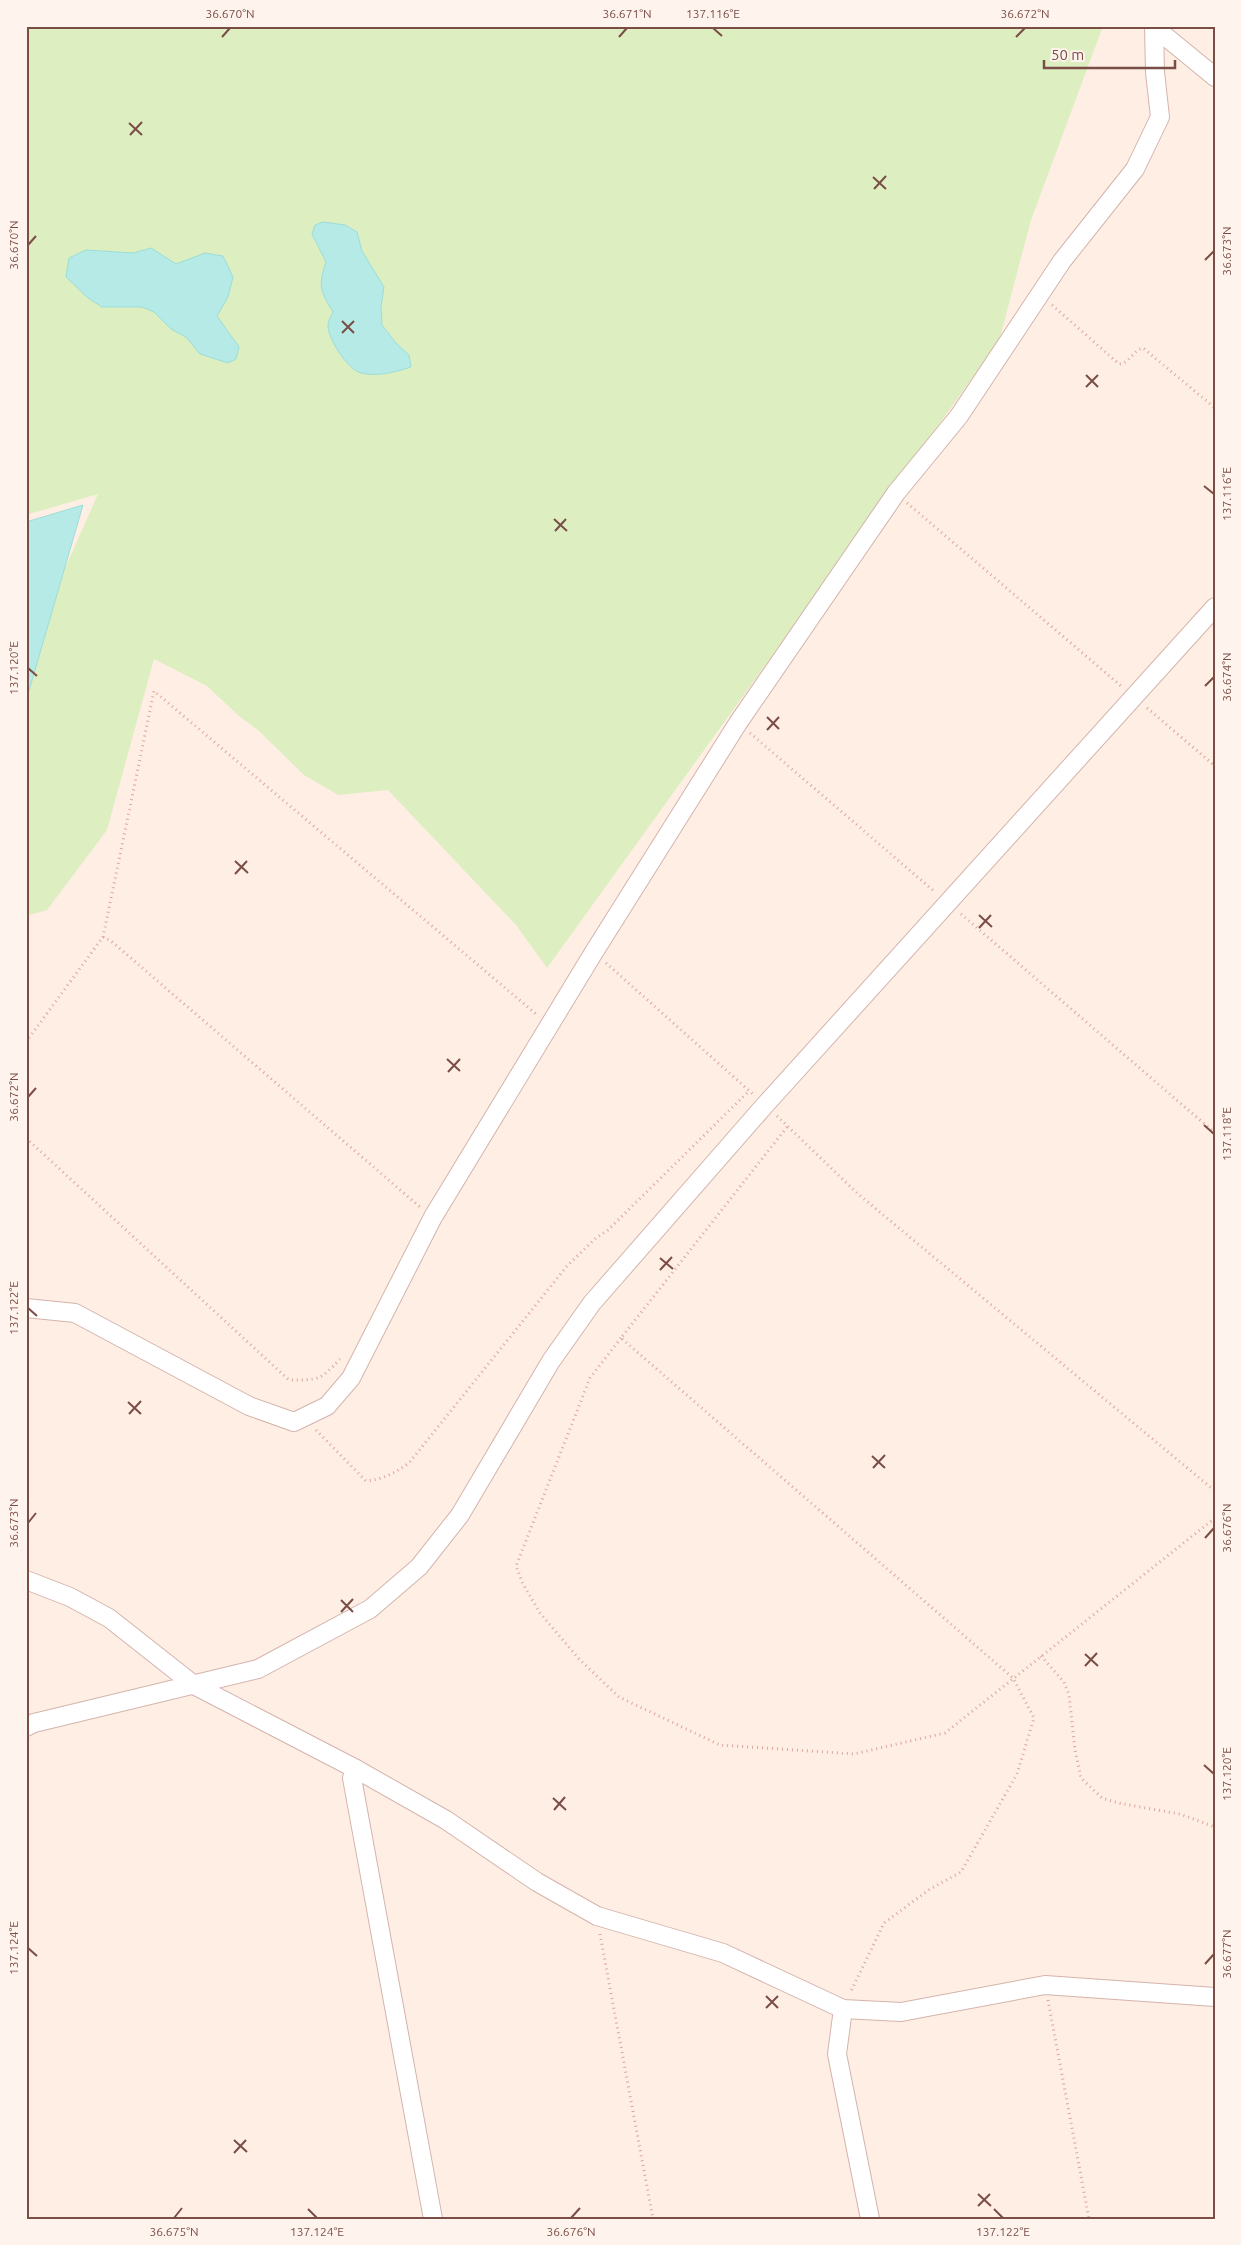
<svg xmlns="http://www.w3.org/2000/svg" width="1241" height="2245" font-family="Ubuntu,sans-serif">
<rect width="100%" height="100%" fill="#feeee4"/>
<polygon fill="#ddeec1" points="26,26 1103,26 1031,220 999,341 547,968 516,925 388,790 338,795 304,775 259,731 239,716 207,686 154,659 107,830 47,910 26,916 26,694 43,618 98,494 26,515"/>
<g fill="#b6eae6" stroke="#9cddd9">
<path d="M323,222L345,225L357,232L362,251L384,287L381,307L382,325L396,343L409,355L411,367C396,372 377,377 361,373C348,370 328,339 328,326C328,321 331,316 333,312C320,291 318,286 326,262L312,234L315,225Z"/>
<polygon points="151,248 176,264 205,253 223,256 233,277 228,297 217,316 239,347 236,359 228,363 200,354 186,337 171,329 154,312 142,307 102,307 88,298 66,277 69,258 86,250 133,253"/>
<polygon points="83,505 26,701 26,522"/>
</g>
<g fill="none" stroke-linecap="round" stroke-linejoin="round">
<defs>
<g id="minor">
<polyline points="1154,27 1215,77"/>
<polyline points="26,1308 75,1313 249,1406 294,1422 327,1406 351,1378 433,1217 594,952 738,723 896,493 959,416 1062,261 1135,169 1160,117 1155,72 1154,26"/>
<polyline points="26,1580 70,1597 109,1618 194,1685 356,1769 446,1820 537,1882 597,1916 723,1953 843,2009 901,2012 1045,1985 1215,1997"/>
<polyline points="26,1727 34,1723 258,1669 370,1609 419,1567 460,1515 551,1361 592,1303 765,1105 1215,607"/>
<polyline points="356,1769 352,1778 433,2219"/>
<polyline points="843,2009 837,2054 870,2219"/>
</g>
</defs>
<use href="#minor" stroke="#d4b4ac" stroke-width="20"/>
<g stroke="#dca69c" stroke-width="3" stroke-dasharray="1 4" stroke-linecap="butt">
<path d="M1052,305L1119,364C1129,364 1133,350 1143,348L1215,408"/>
<polyline points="907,503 1121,686"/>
<polyline points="1147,708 1215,766"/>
<polyline points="750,733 935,892"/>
<polyline points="961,914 1215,1133"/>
<polyline points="103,937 111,941 420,1207"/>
<polyline points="606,963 754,1095"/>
<polyline points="26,1042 103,937 154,691 536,1014"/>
<polyline points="777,1116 858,1194 1215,1491"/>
<polyline points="787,1127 621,1338 1013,1678 1034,1718 1017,1774 961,1872 930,1889 884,1923 850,1993"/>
<path d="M26,1138L289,1380C318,1380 320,1381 340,1359"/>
<polyline points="621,1338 590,1378 516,1566 523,1584 540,1613 579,1659 619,1697 720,1745 854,1754 945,1733 1215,1518"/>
<path d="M316,1430L366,1481C384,1479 395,1473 409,1463L567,1266L596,1238L608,1230L749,1091"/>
<polyline points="1041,1656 1064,1682 1069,1695 1075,1750 1081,1778 1102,1798 1118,1803 1180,1814 1215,1827"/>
<polyline points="600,1934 653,2219"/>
<polyline points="1048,2000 1089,2219"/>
</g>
<use href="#minor" stroke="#fff" stroke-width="18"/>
</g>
<path fill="none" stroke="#7a4d47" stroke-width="2" d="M713,28L722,36M222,37L230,28M619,37L627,28M1016,37L1025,28M129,123L142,135M130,135L142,122M873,177L886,189M874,189L886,176M28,245L36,236M1205,260L1214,251M342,321L354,333M342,333L354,321M1086,375L1098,387M1086,387L1098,375M1204,486L1214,494M554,519L567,531M555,531L566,519M28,668L37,676M1205,686L1214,677M767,717L779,729M767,730L779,717M235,861L248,873M235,874L247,861M979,915L992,927M979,928L991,915M447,1059L460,1071M448,1072L460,1059M28,1097L36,1088M1204,1125L1214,1134M660,1258L673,1269M660,1270L672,1257M28,1308L37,1316M128,1402L141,1414M129,1414L141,1401M872,1456L885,1468M873,1468L885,1455M28,1523L36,1513M1205,1538L1214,1528M341,1600L353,1612M341,1612L353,1599M1085,1654L1098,1666M1085,1666L1097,1653M1204,1765L1214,1774M553,1798L566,1810M554,1810L565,1797M28,1948L37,1956M1205,1964L1214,1954M766,1996L778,2008M766,2008L778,1996M234,2140L247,2152M234,2153L246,2140M978,2194L991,2206M978,2206L990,2194M308,2209L317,2218M994,2209L1003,2218M174,2218L182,2208M571,2218L580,2208"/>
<rect width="1241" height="2245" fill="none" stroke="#fff4ed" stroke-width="55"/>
<path d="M1044 60v8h131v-8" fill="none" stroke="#7a4d47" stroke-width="2.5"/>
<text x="1051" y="60" font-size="15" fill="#7a4d47" stroke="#fff4ed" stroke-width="4" paint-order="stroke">50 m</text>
<rect x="28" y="28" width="1186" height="2190" fill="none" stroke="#7a4d47" stroke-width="2"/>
<g font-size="12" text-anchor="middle" fill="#7a4d47">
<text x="230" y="18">36.670°N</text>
<text x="627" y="18">36.671°N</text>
<text x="713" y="18">137.116°E</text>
<text x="1025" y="18">36.672°N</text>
<text transform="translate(14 245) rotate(-90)" y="4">36.670°N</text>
<text transform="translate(1227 251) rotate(-90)" y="4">36.673°N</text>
<text transform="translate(1227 494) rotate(-90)" y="4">137.116°E</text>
<text transform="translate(14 668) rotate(-90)" y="4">137.120°E</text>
<text transform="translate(1227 677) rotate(-90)" y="4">36.674°N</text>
<text transform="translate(14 1097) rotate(-90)" y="4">36.672°N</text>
<text transform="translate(1227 1134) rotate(-90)" y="4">137.118°E</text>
<text transform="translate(14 1308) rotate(-90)" y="4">137.122°E</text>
<text transform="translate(14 1523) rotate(-90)" y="4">36.673°N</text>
<text transform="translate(1227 1528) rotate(-90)" y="4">36.676°N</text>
<text transform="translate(1227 1774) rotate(-90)" y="4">137.120°E</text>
<text transform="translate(14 1948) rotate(-90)" y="4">137.124°E</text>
<text transform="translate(1227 1954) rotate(-90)" y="4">36.677°N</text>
<text x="174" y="2236">36.675°N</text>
<text x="317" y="2236">137.124°E</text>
<text x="571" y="2236">36.676°N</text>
<text x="1003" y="2236">137.122°E</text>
</g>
</svg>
